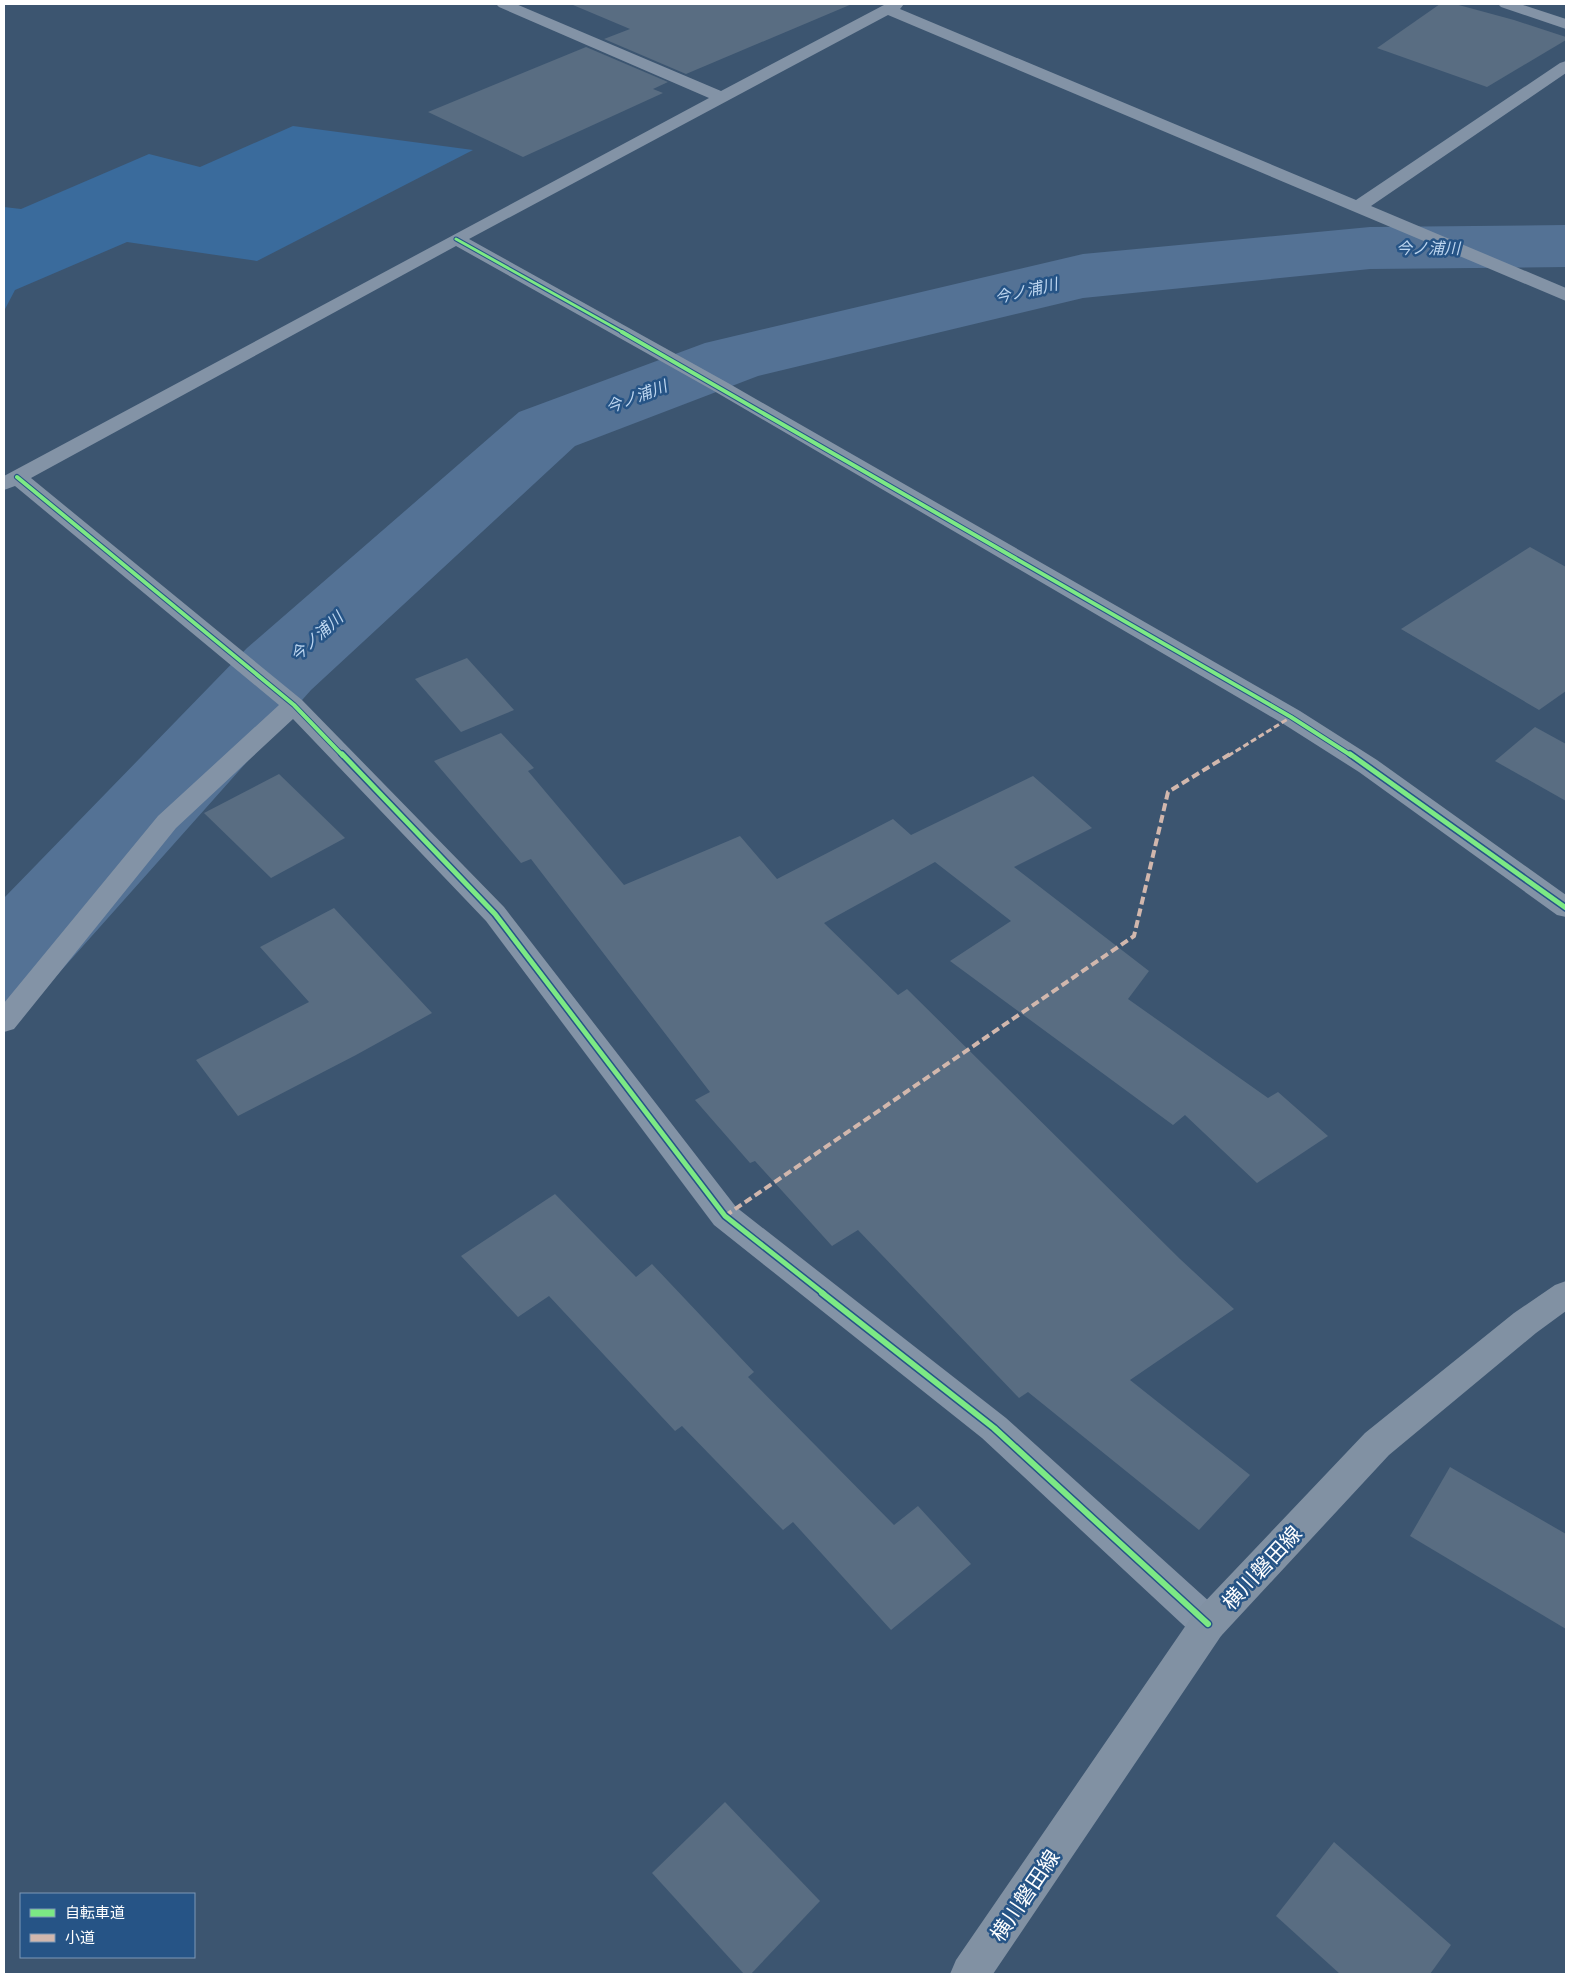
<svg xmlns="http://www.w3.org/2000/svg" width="1570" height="1978" font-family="Lato,'Noto Sans JP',sans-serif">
<rect width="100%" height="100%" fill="#3c5570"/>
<polygon fill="#3a6b9c" points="293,126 473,150 257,261 127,242 15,290 4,311 4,207 21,209 149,154 200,167"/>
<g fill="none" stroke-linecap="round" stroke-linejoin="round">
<polygon fill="#547295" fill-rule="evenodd" points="1566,225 1566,267 1370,269 1083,298 758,376 575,446 311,690 42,992 4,1003 4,898 247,648 519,412 705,343 1083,254 1370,227"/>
</g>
<g fill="#596d82">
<polygon points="573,4 852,4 686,74 604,39 630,29 573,5"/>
<polygon points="1440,4 1455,4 1514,20 1566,37 1566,40 1487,87 1377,48"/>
<polygon points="586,47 668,82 653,89 663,93 523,157 428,112"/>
<polygon points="1530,547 1566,567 1566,691 1539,710 1401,629"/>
<polygon points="467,658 514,710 461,732 415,679"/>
<polygon points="1535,727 1566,744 1566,801 1495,761"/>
<polygon points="501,733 534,768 528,771 624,885 740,836 777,879 893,819 911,835 1033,776 1092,828 1014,867 1149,971 1128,999 1268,1098 1278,1092 1328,1136 1257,1183 1185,1115 1173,1125 950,961 1011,921 935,862 824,923 898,995 907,989 1180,1259 1234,1309 1130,1380 1250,1475 1199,1530 1028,1392 1019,1398 858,1230 832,1246 755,1161 750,1163 695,1100 710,1092 531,859 521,863 434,761"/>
<polygon points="279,774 345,838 271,878 204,813"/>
<polygon points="334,908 432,1013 356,1055 238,1116 196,1060 309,1002 260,947"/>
<polygon points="555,1194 636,1277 652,1264 754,1372 748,1377 894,1525 918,1506 971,1564 891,1630 793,1522 783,1530 682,1426 675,1431 549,1296 518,1317 461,1256"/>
<polygon points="1450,1467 1566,1534 1566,1629 1410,1536"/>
<polygon points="725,1802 820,1901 751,1974 744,1974 652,1873"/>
<polygon points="1334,1842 1451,1945 1430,1974 1340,1974 1276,1916"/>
</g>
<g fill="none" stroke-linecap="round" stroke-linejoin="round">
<g fill="#8393a6" fill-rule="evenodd">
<polygon points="496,4 516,4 721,91 882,6 886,4 904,4 900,9 1356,200 1560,63 1566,61 1566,73 1371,206 1566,288 1566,301 888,15 469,239 728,383 1300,711 1377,760 1566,895 1566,917 1557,915 1359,772 1282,723 714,391 456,246 31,478 302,700 504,907 736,1207 1006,1418 1221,1612 1226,1624 1221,1636 1208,1641 1195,1636 982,1438 714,1225 486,921 293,719 176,828 14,1029 4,1032 4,1003 158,816 279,705 15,486 4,490 4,476 709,98 499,7"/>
<polygon points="1498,4 1520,4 1566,19 1566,29 1501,7"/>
</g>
<polygon fill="#8191a3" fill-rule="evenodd" points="1566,1281 1566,1311 1536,1333 1389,1455 1221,1636 993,1974 950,1974 956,1960 1195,1612 1365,1433 1514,1313 1555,1285"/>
<polyline stroke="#d1b7ad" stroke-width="3" stroke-dasharray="6 3" stroke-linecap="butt" points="1228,756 1291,717"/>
<polyline stroke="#d1b7ad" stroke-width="4" stroke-dasharray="8 4" stroke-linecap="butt" points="725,1216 1134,936 1168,792 1230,754"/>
<defs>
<polyline id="cycleway-far3" points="456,239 624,333"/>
<g id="cycleway-far2">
<polyline points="622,332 1291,717 1352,756"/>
<polyline points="17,477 294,705 343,756"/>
</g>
<g id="cycleway-far1">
<polyline points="342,754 495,914 725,1216 824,1294"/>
<polyline points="1350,754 1566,908"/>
</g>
<polyline id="cycleway" points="822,1293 994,1428 1208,1624"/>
</defs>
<use href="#cycleway-far3" stroke="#265486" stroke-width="5"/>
<use href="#cycleway-far2" stroke="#265486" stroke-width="6"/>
<use href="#cycleway-far1" stroke="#265486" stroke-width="8"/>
<use href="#cycleway" stroke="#265486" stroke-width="9"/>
<use href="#cycleway-far3" stroke="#7ce984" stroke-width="3"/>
<use href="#cycleway-far2" stroke="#7ce984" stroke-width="4"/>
<use href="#cycleway-far1" stroke="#7ce984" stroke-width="5"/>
<use href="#cycleway" stroke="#7ce984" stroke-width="6"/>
</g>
<g text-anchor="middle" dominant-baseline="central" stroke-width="5" stroke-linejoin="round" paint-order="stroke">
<g font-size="16" font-style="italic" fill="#bdd6f0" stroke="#265486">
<text x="1428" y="247">今ノ浦川</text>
<text transform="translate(1026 290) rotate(-13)">今ノ浦川</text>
<text transform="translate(636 396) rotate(-21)">今ノ浦川</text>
<text transform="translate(316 636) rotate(-42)">今ノ浦川</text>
</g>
<g font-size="21" fill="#fff" stroke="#265486">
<text transform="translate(1261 1567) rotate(-47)">横川磐田線</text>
<text transform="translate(1024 1895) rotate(-56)">横川磐田線</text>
</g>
</g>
<rect width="1570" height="1978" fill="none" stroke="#ffffff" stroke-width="10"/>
<rect x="20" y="1893" width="175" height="65" fill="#265486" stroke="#7d98b6"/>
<rect x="30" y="1909" width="25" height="8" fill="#7ce984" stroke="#7d98b6"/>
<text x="65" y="1918" font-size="15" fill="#ffffff">自転車道</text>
<rect x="30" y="1934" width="25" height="8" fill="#d1b7ad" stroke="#7d98b6"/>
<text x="65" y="1943" font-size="15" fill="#ffffff">小道</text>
</svg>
